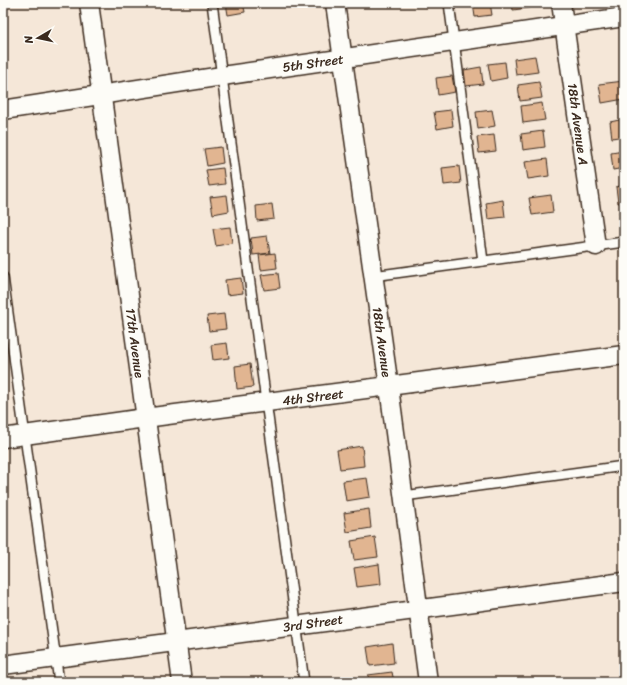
<svg xmlns="http://www.w3.org/2000/svg" width="627" height="685" font-family="Sriracha,sans-serif">
<rect width="100%" height="100%" fill="#f5e7d8"/>
<filter id="ink" filterUnits="userSpaceOnUse"><feTurbulence type="fractalNoise" baseFrequency=".025" numOctaves="2"/><feDisplacementMap in="SourceGraphic" scale="8" xChannelSelector="R" yChannelSelector="G"/><feConvolveMatrix kernelMatrix="1 2 1 2 8 2 1 2 1" color-interpolation-filters="sRGB"/></filter>
<g filter="url(#ink)">
<g fill="#e1b591" stroke="#3b2a1e">
<polygon points="226,3 243,3 245,12 228,15"/>
<polygon points="473,3 490,3 492,15 475,17"/>
<polygon points="512,3 534,3 535,7 513,10"/>
<polygon points="535,56 538,72 516,75 514,59"/>
<polygon points="505,62 507,78 491,81 488,64"/>
<polygon points="481,67 483,84 466,86 464,70"/>
<polygon points="452,76 455,92 438,95 436,78"/>
<polygon points="624,81 624,99 602,103 599,84"/>
<polygon points="539,82 542,98 520,101 518,85"/>
<polygon points="542,103 545,120 523,123 521,106"/>
<polygon points="451,110 453,126 437,129 434,112"/>
<polygon points="492,110 495,126 478,129 476,112"/>
<polygon points="624,119 624,136 612,138 610,122"/>
<polygon points="543,131 545,147 523,150 521,134"/>
<polygon points="494,135 496,151 479,153 477,137"/>
<polygon points="221,147 223,163 207,166 204,149"/>
<polygon points="624,151 624,168 613,170 611,153"/>
<polygon points="547,159 549,176 528,179 525,162"/>
<polygon points="459,166 461,183 444,185 442,168"/>
<polygon points="223,168 225,184 209,186 206,170"/>
<polygon points="624,185 624,202 618,203 616,187"/>
<polygon points="227,195 229,211 213,214 210,197"/>
<polygon points="551,195 553,212 532,215 529,198"/>
<polygon points="503,200 505,217 488,219 486,203"/>
<polygon points="272,204 274,219 257,221 256,206"/>
<polygon points="624,211 624,233 623,233 619,212"/>
<polygon points="230,227 232,243 216,246 213,229"/>
<polygon points="267,236 270,253 253,255 251,238"/>
<polygon points="275,253 277,268 261,270 259,255"/>
<polygon points="278,273 280,288 264,290 261,275"/>
<polygon points="241,278 243,293 227,295 225,280"/>
<polygon points="224,314 226,329 209,331 207,316"/>
<polygon points="227,343 229,358 213,360 211,345"/>
<polygon points="250,364 253,387 237,389 235,366"/>
<polygon points="362,446 364,466 340,469 337,450"/>
<polygon points="367,478 370,497 346,501 343,481"/>
<polygon points="369,509 371,528 347,532 344,513"/>
<polygon points="375,537 378,557 354,560 351,541"/>
<polygon points="379,564 381,584 357,587 354,568"/>
<polygon points="392,643 394,663 370,666 367,647"/>
<polygon points="392,672 394,682 369,682 368,675"/>
</g>
<g fill="none" stroke-linecap="round" stroke-linejoin="round">
<defs>
<g id="service">
<polyline points="212,3 304,682"/>
<polyline points="449,3 483,261"/>
<polyline points="373,276 624,242"/>
<polyline points="3,277 59,682"/>
<polyline points="404,496 624,466"/>
</g>
<g id="minor">
<polyline points="89,3 182,682"/>
<polyline points="335,3 389,387 428,682"/>
<polyline points="561,3 596,246"/>
<polyline points="3,110 222,76 624,17"/>
<polyline points="3,438 145,418 624,355"/>
<polyline points="3,665 624,582"/>
</g>
</defs>
<use href="#service" stroke="#3b2a1e" stroke-width="12"/>
<use href="#minor" stroke="#3b2a1e" stroke-width="21"/>
<use href="#service" stroke="#fdfcf7" stroke-width="9"/>
<use href="#minor" stroke="#fdfcf7" stroke-width="18"/>
</g>
</g>
<g text-anchor="middle" dominant-baseline="central" stroke-width="3" stroke-linejoin="round" paint-order="stroke">
<g font-size="13" fill="#3b2a1e" stroke="#fdfcf7">
<text transform="translate(313 63) rotate(-8)">5th Street</text>
<text transform="translate(578 124) rotate(82)">18th Avenue A</text>
<text transform="translate(382 342) rotate(82)">18th Avenue</text>
<text transform="translate(135 343) rotate(82)">17th Avenue</text>
<text transform="translate(313 397) rotate(-7)">4th Street</text>
<text transform="translate(313 623) rotate(-8)">3rd Street</text>
</g>
</g>
<rect width="627" height="685" fill="none" stroke="#fdfcf7" stroke-width="16"/>
<rect x="8" y="8" width="611" height="669" fill="none" stroke="#3b2a1e" stroke-width="1.5" filter="url(#ink)"/>
<g transform="translate(38 38) rotate(261)" stroke="#fdfcf7" stroke-width="3" paint-order="stroke">
<path d="M0-3L7 15L0 10L-7 15Z" fill="#3b2a1e"/>
<text y="-6" font-size="11" font-weight="bold" text-anchor="middle" fill="#3b2a1e">N</text>
</g>
</svg>
